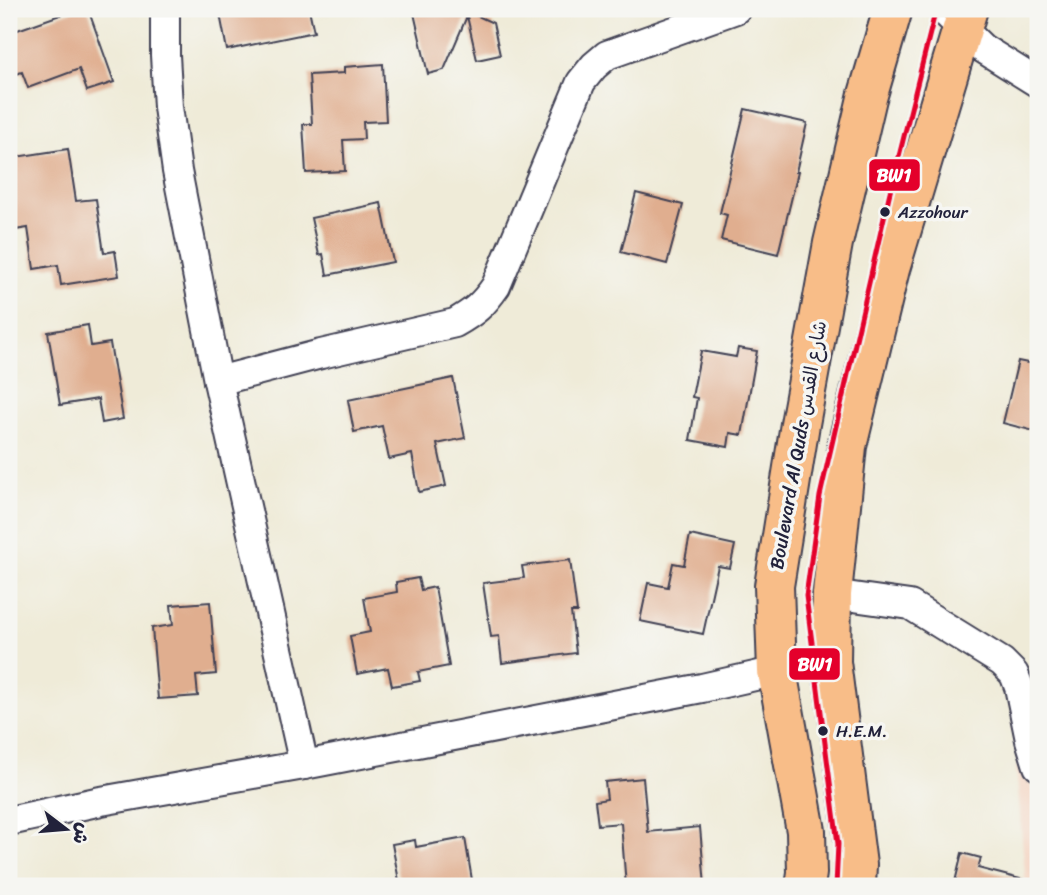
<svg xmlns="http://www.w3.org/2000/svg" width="1047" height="895" font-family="Sriracha,'Playpen Sans Arabic',sans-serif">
<rect width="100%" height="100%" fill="#f6f6f2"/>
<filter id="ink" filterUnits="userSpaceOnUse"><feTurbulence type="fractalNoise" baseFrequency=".0143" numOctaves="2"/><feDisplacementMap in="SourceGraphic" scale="14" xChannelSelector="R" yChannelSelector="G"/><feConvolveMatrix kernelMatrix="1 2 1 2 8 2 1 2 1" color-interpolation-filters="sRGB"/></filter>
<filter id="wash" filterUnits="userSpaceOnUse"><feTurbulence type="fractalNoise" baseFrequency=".00686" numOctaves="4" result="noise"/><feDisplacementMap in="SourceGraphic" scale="28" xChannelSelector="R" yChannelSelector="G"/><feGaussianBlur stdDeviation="1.57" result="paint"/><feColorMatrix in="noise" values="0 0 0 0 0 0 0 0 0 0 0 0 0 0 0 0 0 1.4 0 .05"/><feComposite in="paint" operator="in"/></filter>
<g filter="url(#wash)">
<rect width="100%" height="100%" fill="#efebd8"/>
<polygon fill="#f4d3c0" points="1016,765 1038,794 1038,886 1026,886"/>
<g id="blocks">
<g fill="#e0ae8f">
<polygon points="77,9 88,9 114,82 87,91 79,69 28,88 22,72 9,76 9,33"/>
<polygon points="219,9 309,9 314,32 227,50"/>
<polygon points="413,9 470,9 469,12 493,23 500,55 477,60 467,16 444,70 428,74"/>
<polygon points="383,64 386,121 363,122 364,139 343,140 345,171 306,173 303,124 312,124 309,75 344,73 344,67"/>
<polygon points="745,109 807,123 796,172 798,172 778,254 721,240 727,215 720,213"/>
<polygon points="68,149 76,201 96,199 104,253 115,251 119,276 61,285 58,265 34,269 28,228 9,231 9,158"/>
<polygon points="636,193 683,205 667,264 621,252"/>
<polygon points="381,203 393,262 327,275 323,254 319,255 311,218"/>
<polygon points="88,325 91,346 110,343 123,419 102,423 98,399 60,405 48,332"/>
<polygon points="738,348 757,351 742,435 730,433 728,447 690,440 697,398 692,397 701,351 736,357"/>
<polygon points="1018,361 1038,365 1038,432 1003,423"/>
<polygon points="453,378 465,438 437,444 446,486 419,492 412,454 389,459 382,426 354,432 348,400"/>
<polygon points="690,535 735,545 730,568 718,566 703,634 640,621 648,583 668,587 673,563 684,565"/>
<polygon points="570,560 577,612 571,612 576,653 502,663 499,636 491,637 483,583 524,578 522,566"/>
<polygon points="418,578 421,590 435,587 449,666 418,672 420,681 392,686 388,668 357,674 350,636 370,632 364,598 397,592 396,582"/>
<polygon points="210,602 216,674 196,676 198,696 158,699 152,628 173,625 171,605"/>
<polygon points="643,778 648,832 700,827 705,886 626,886 621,823 598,825 595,801 607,799 605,782"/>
<polygon points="465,838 473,886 400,886 392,844 415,840 416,847"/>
<polygon points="962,853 981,858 978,868 1024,880 1024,886 954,886"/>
</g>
</g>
</g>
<g filter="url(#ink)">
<use href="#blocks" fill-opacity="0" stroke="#414053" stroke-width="2"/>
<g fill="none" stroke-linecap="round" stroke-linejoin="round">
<defs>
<g id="minor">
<polyline points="165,9 165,55 168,107 177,171 218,381 304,765"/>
<polyline points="942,9 982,48 1038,83"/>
<path d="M218,381L321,354L455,323C474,312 483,305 496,286L581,82L594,66L607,55L736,9"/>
<polyline points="832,594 910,605 1002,662 1014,674 1019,687 1030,740 1038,766"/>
<polyline points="9,821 101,801 304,765 702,688 777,671"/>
</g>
<g id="primary">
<polyline points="805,886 807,873 806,831 777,671 774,586 800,424 833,243 867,98 893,9"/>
<polyline points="856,886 857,865 831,662 832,594 847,446 890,269 968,9"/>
</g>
</defs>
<use href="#minor" stroke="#414053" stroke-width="32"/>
<use href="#primary" stroke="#414053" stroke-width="42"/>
<use href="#minor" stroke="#fff" stroke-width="28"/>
<use href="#primary" stroke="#f8bd88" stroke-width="38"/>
<defs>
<polyline id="bus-1" points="836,886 838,844 806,596 820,496 889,196 936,9"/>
</defs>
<use href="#bus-1" stroke="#f6f6f2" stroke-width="10"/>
<use href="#bus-1" stroke="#e4002b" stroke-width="5"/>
</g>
</g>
<g fill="#22223b" stroke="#f6f6f2" stroke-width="2.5">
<circle cx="885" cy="212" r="6"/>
<circle cx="823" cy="731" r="6"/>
</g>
<g text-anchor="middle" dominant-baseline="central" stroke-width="7" stroke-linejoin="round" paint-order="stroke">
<g font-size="17" fill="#22223b" stroke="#f6f6f2" text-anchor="start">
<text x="898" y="212">Azzohour</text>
<text x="836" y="731">H.E.M.</text>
</g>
<g font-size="19" fill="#22223b" stroke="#f6f6f2">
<text transform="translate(798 445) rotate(-80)">Boulevard Al Quds شارع القدس</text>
</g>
</g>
<g stroke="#f6f6f2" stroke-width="2.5">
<rect x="868" y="158" width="53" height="34" rx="7" fill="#e4002b"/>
<rect x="788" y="647" width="53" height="34" rx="7" fill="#e4002b"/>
</g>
<g font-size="19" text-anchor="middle" font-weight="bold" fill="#fff">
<text x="894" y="182">BW1</text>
<text x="815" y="671">BW1</text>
</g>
<rect width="1047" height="895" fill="none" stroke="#f6f6f2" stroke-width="35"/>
<g transform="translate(66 829) rotate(106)" stroke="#f6f6f2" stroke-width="5" paint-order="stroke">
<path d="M0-5L12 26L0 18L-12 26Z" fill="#22223b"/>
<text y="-10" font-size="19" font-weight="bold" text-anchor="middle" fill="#22223b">ش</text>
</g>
</svg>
